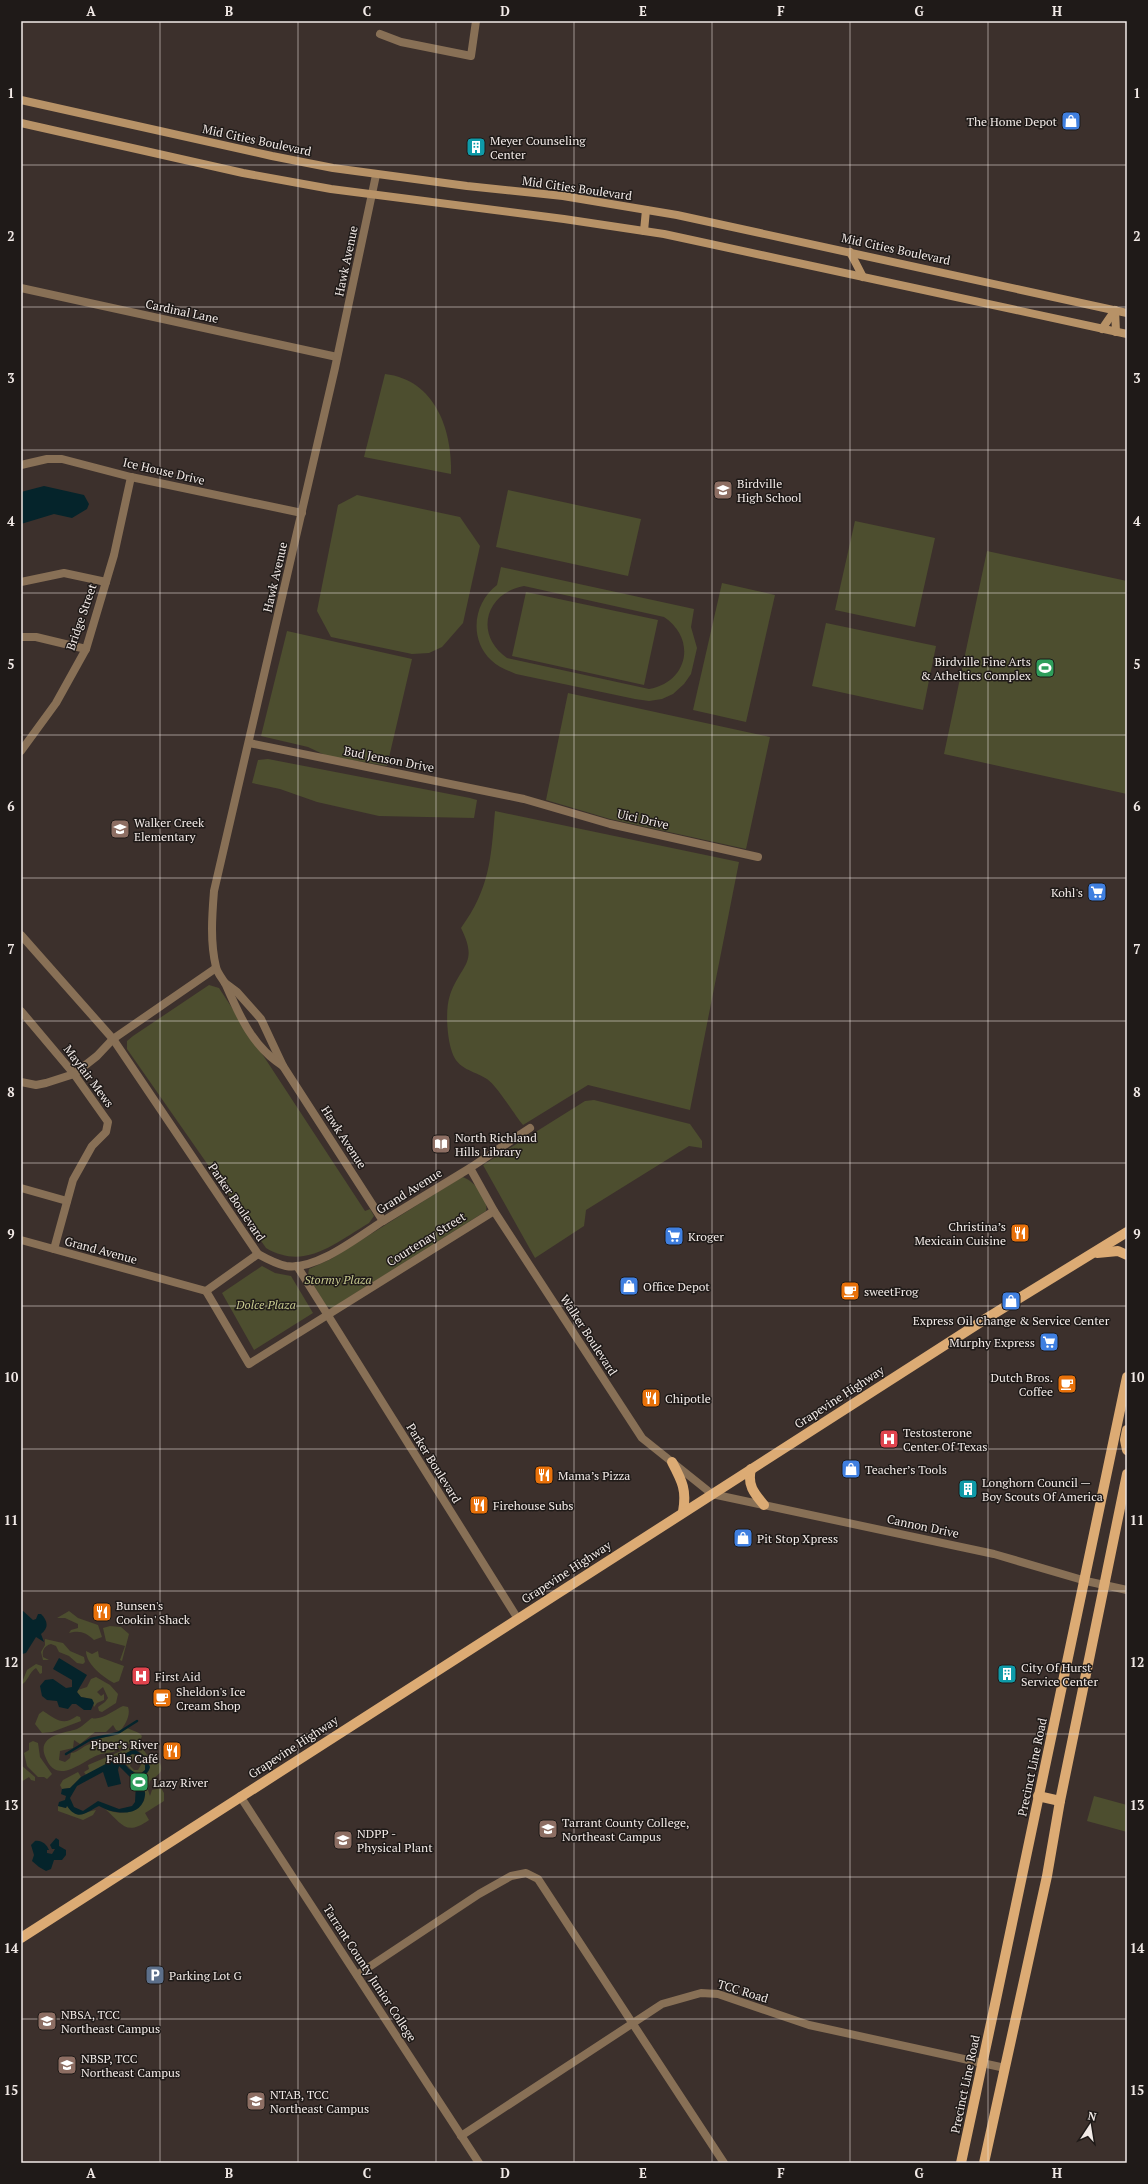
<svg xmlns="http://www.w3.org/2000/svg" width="1148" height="2184" font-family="'PT Serif',serif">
<rect width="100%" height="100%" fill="#3c302c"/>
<g fill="#4d4e2f" fill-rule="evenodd">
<path d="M385,374C435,380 452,429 451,474L364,457Z"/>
<polygon points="508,490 641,519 628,576 496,547"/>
<polygon points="357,495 460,517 480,546 463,623 442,647 429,653 412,654 331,637 317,611 338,505"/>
<polygon points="855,521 935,538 915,627 835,610"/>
<polygon points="987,551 1127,581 1127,794 944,754"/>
<path d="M501,567L694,609L691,627L697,648L691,674L684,684L673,694L662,699L649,701L635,699L516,674C507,670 498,667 491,660C469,639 473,603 497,585ZM524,586L664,617C697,639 688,682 649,689L507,658C474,635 485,593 524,586Z"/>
<polygon points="722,583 775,595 746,722 693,710"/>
<polygon points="526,592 658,620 644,685 512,656"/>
<polygon points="826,623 936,646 923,710 812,686"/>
<polygon points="287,631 412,659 387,766 327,756 308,747 261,736"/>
<polygon points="568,693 770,737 746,849 610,819 546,800"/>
<polygon points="268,759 470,798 477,800 474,818 379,816 317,802 280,789 252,783 258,760"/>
<path d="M495,811L739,862L690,1110L588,1085L523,1125C514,1114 497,1086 487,1079C473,1070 458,1070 452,1052C447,1038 445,1009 450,995C461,964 479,964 461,928C490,888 491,858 495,811Z"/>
<path d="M209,985L219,988L365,1211L370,1209L374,1216L369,1223C335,1243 305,1271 266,1248L127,1049V1041L133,1036Z"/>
<polygon points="594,1100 690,1124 702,1141 702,1148 689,1146 586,1210 584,1226 535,1258 483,1165 585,1101"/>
<path d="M462,1177C473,1179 489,1200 486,1211L332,1308L326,1306L308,1275L309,1269L331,1259Z"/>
<polygon points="262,1266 275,1273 291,1276 313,1313 254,1350 222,1293"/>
<path d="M69,1611L78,1618L98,1625L102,1637L94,1640C86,1632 79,1630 69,1633L71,1630L78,1628V1624L65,1618H57Z"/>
<polygon points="110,1626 121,1627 129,1634 122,1661 120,1660 125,1646 106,1641 103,1628"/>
<path d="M45,1639L63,1643L70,1651L84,1657L85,1662L83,1664L77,1663L69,1656L59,1652L56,1646L51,1644C44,1646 42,1650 43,1657L49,1660H43L41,1652L45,1645Z"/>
<path d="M86,1651L92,1654L98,1651L99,1657L124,1666L119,1681L114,1683C103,1677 86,1664 86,1651Z"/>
<path d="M36,1664L42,1666V1673L40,1674L36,1668C29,1672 28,1682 21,1685L27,1670Z"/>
<polygon points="96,1677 110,1685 118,1694 116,1703 102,1712 99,1711 98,1707 105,1702 108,1698 103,1687 97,1692 101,1696 104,1694 104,1700 97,1703 94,1707 92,1699 81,1697 77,1692 78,1690 87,1687 91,1679"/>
<path d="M123,1706L128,1707C131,1715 125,1725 120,1731L116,1730L113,1725L106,1732H95L80,1744L74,1740L73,1748L60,1751L59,1760L65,1762L70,1758L71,1753C80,1752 85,1743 93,1744V1747L98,1746L96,1741C105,1734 114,1740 127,1728L139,1733L142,1736L140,1741C127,1742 124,1748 113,1752C109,1753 105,1753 101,1754C85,1758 57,1789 45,1756C37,1735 65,1733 77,1729C82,1727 86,1722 92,1718C101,1721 114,1710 123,1706Z"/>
<path d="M43,1711C57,1720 63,1726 77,1716L80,1717L81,1721L52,1732L42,1733L35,1724L39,1714Z"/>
<polygon points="33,1741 38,1743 40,1757 52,1774 47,1779 44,1777 38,1777 27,1766 24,1753 29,1750 29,1743"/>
<path d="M133,1746L143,1749L150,1759L148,1760L137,1749C119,1753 104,1769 86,1775L84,1772L89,1769L88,1765Z"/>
<path d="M135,1754L145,1765V1770L139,1775L135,1774L123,1761L130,1755ZM134,1758L140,1759L142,1763L138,1770H134L130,1766L131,1761Z"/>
<path d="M151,1762L160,1763C164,1773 157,1775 150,1781L148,1790L150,1796L152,1790L161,1788L164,1793V1801L145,1813L149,1820C125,1837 122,1823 105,1809C121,1816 131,1813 144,1801L145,1793L143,1781L149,1770V1763Z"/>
<polygon points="21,1765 35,1777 35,1781 31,1780 29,1777 21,1782"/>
<polygon points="78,1772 81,1777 70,1788 62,1789 60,1785 63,1780"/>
<polygon points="1094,1796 1127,1805 1127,1832 1087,1821"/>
<path d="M67,1805C76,1820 87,1811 96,1810L93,1815L83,1820L58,1811V1806L66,1808Z"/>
</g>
<g fill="#05242b" fill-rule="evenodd">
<polygon points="44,486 84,495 89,504 87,509 72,518 54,514 21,524 21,492"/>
<path d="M23,1611L33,1620L36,1619L38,1614H41C48,1621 49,1628 41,1634L44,1642L36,1637L26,1653L22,1654L21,1612Z"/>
<polygon points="59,1658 87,1675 77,1692 81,1697 92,1699 94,1703 91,1710 84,1710 76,1704 72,1704 68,1709 59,1707 57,1701 47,1700 42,1696 40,1686 45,1680 53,1679 66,1688 72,1687 72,1680 53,1669"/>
<path d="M134,1749L146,1757L150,1767C149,1772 144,1775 143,1780C141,1786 146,1790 145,1795C142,1819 113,1814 99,1806C87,1811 79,1823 67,1806L66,1808L58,1806L59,1802L65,1800L66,1796L61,1794L62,1789L70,1788L81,1777ZM132,1754L137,1755L145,1765V1770L139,1775L129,1769L123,1762ZM119,1766L136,1783L135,1802L132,1806L119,1809L98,1801L83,1811L74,1807L70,1798L77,1786L103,1772L108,1787L121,1784L118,1770Z"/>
<path d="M56,1838L59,1840V1846L66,1850V1855L62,1860H54L51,1869L46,1871L39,1867L32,1861L34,1855L31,1845L35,1841C42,1840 47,1845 49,1850H47V1853L52,1854L55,1849H52L50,1845Z"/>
</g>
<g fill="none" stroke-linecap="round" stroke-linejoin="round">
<polyline stroke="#05242b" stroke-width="2.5" points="66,1754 91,1739 118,1733 137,1721"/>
<g stroke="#887056" stroke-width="8">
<polyline points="380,34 401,42 471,56 476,21"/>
<polyline points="21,288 337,357"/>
<polyline points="21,465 47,459 62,459 131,477 302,513"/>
<polyline points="21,582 64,573 106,582"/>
<polyline points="21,637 36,637 86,649"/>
<polyline points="249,743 524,799 610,824 758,857"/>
<path d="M21,935L113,1039L258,1254C267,1259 276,1264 286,1266C316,1271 358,1237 383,1221"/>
<polyline points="21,1011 74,1074 108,1122 106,1132 92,1146 73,1180 54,1249"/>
<polyline points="21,1082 36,1085 46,1083 74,1074 97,1056 113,1039 216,968"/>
<polyline points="470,1168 530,1128"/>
<polyline points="21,1188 67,1201"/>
<polyline points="21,1240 206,1291 258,1254"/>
<polyline points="297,1266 518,1619"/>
<polyline points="206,1291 249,1364 494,1211"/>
<polyline points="240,1796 479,2163"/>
<polyline points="357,1975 479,1894 511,1876 526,1873 538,1879 724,2163"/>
<polyline points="461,2136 662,2004 701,1993 718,1994 809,2025 1005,2068"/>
</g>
<g stroke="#887056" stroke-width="8">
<polyline points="21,751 56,703 86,649 114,555 131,477"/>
<polyline points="225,983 237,992 261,1019 283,1066 383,1221 470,1168 494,1211 642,1438 712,1494 994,1554 1086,1581 1127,1590"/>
<path d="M283,1066C253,1047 240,1017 226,985C223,979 217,973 216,967C210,942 212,916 214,891L335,368L376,175"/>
</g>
<g stroke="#b79267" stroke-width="8">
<polyline points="21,100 272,156 333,168 467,186 563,196 677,215 1127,313"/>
<polyline points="21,123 243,173 331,189 564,219 664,234 1127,334"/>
<polyline points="644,231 646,210"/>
<polyline points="850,252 863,277"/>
<polyline points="1115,310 1116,332"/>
<polyline points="1102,329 1115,310"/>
</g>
<g stroke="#dcab74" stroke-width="10">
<polyline points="1097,1253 1118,1251 1127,1255"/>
<polyline points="1127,1430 1125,1440 1127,1450"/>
<path d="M672,1462C682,1481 687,1490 683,1512"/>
<path d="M751,1469C747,1485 754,1493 764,1505"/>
<polyline points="1038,1796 1060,1801"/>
<polyline points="21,1938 987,1318 1127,1232"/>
<path d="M961,2163C1017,1901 1074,1639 1127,1377"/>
<polyline points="984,2163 1047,1876 1060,1801 1127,1474"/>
</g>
</g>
<path fill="none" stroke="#f2eae7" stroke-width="1" stroke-opacity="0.55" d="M160,21V2163M298,21V2163M436,21V2163M574,21V2163M712,21V2163M850,21V2163M988,21V2163M21,165H1127M21,307H1127M21,450H1127M21,593H1127M21,735H1127M21,878H1127M21,1021H1127M21,1163H1127M21,1306H1127M21,1449H1127M21,1591H1127M21,1734H1127M21,1877H1127M21,2019H1127"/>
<defs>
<symbol id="shop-square" viewBox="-11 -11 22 22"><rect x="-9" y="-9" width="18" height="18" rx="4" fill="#3f7fe0" stroke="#1f1a18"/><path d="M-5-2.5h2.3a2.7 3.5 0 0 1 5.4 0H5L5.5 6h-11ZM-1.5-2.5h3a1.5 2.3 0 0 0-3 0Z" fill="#fff"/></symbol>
<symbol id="building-square" viewBox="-11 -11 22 22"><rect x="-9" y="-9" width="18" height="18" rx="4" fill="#0f9aa8" stroke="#1f1a18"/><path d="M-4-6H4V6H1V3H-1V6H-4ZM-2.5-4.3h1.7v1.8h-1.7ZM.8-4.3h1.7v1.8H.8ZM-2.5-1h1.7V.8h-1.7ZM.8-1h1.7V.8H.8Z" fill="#fff"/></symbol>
<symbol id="school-square" viewBox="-11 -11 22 22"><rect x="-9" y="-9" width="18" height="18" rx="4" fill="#8d6e63" stroke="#1f1a18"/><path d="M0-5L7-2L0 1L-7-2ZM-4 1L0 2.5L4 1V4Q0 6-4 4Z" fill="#fff"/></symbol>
<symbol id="stadium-square" viewBox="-11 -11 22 22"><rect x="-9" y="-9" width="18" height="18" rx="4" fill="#2e9e5b" stroke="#1f1a18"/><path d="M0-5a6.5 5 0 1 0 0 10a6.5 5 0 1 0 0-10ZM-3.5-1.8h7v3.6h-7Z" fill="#fff"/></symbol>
<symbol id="supermarket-square" viewBox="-11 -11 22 22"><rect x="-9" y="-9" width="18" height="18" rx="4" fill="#3f7fe0" stroke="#1f1a18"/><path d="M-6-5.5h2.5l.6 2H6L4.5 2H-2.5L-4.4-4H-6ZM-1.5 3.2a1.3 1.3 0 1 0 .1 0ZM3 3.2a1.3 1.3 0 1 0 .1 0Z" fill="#fff"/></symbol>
<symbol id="library-square" viewBox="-11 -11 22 22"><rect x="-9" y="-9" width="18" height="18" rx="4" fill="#8d6e63" stroke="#1f1a18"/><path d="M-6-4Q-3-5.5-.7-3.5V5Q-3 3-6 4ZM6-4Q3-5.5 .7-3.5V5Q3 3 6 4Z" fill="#fff"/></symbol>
<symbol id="restaurant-square" viewBox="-11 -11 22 22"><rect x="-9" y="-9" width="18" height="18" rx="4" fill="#e8710a" stroke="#1f1a18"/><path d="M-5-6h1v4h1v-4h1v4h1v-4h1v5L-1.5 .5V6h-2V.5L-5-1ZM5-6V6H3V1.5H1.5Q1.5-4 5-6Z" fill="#fff"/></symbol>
<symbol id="cafe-square" viewBox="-11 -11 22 22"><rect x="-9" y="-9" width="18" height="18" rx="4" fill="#e8710a" stroke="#1f1a18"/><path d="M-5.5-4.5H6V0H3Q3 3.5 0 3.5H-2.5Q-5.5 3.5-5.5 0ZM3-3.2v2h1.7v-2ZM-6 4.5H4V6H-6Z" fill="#fff"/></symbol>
<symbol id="hospital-square" viewBox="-11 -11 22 22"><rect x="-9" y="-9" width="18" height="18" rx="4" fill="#e0444e" stroke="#1f1a18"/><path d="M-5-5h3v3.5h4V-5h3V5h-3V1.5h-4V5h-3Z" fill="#fff"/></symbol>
<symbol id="university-square" viewBox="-11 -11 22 22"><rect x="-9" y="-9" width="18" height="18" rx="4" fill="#8d6e63" stroke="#1f1a18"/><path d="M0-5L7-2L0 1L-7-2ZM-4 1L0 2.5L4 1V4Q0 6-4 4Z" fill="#fff"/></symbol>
<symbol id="parking-square" viewBox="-11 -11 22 22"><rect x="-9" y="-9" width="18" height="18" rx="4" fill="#5c6f8a" stroke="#1f1a18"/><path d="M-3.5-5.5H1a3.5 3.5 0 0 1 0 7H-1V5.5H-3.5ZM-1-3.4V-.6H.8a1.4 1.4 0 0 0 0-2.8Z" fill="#fff"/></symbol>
</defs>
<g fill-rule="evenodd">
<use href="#shop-square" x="1060" y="110" width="22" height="22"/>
<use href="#building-square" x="465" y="136" width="22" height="22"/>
<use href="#school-square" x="712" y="479" width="22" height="22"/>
<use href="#stadium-square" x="1034" y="657" width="22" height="22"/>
<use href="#school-square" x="109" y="818" width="22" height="22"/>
<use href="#supermarket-square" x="1086" y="881" width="22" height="22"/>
<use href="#library-square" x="430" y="1133" width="22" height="22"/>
<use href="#restaurant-square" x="1009" y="1222" width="22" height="22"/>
<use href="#supermarket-square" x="663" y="1225" width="22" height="22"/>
<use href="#shop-square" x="618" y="1275" width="22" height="22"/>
<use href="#cafe-square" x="839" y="1280" width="22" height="22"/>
<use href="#shop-square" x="1000" y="1290" width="22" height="22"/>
<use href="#supermarket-square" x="1038" y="1331" width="22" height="22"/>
<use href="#cafe-square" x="1056" y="1373" width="22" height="22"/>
<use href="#restaurant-square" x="640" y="1387" width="22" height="22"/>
<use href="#hospital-square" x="878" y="1428" width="22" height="22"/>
<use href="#shop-square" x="840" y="1458" width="22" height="22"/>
<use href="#restaurant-square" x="533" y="1464" width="22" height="22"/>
<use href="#building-square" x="957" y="1478" width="22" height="22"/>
<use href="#restaurant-square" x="468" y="1494" width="22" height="22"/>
<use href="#shop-square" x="732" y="1527" width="22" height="22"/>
<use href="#restaurant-square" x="91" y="1601" width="22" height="22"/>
<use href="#building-square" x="996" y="1663" width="22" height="22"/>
<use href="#hospital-square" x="130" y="1665" width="22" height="22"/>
<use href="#cafe-square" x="151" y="1687" width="22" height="22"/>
<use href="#restaurant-square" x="161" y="1740" width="22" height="22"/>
<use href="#stadium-square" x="128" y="1771" width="22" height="22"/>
<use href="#university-square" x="537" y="1818" width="22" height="22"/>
<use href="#university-square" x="332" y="1829" width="22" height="22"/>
<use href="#parking-square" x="144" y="1964" width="22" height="22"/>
<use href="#university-square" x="36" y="2010" width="22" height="22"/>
<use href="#university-square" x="56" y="2054" width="22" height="22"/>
<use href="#university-square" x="245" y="2090" width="22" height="22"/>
</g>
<g text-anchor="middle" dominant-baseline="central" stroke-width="3" stroke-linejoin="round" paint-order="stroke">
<g font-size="12" fill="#f2eae7" stroke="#1f1a18" text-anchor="start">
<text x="1057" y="121" text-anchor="end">The Home Depot</text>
<text x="490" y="140">Meyer Counseling<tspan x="490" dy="14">Center</tspan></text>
<text x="737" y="483">Birdville<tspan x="737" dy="14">High School</tspan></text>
<text x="1031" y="661" text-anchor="end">Birdville Fine Arts<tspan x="1031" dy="14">&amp; Atheltics Complex</tspan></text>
<text x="134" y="822">Walker Creek<tspan x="134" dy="14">Elementary</tspan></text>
<text x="1083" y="892" text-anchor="end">Kohl's</text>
<text x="455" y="1137">North Richland<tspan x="455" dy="14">Hills Library</tspan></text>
<text x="1006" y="1226" text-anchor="end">Christina’s<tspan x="1006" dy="14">Mexicain Cuisine</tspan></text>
<text x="688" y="1236">Kroger</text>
<text x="643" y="1286">Office Depot</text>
<text x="864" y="1291">sweetFrog</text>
<text x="1011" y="1320" text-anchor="middle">Express Oil Change &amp; Service Center</text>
<text x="1035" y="1342" text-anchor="end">Murphy Express</text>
<text x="1053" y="1377" text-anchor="end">Dutch Bros.<tspan x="1053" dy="14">Coffee</tspan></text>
<text x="665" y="1398">Chipotle</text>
<text x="903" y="1432">Testosterone<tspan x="903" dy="14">Center Of Texas</tspan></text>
<text x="865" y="1469">Teacher’s Tools</text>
<text x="558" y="1475">Mama’s Pizza</text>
<text x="982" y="1482">Longhorn Council —<tspan x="982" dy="14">Boy Scouts Of America</tspan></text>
<text x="493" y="1505">Firehouse Subs</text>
<text x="757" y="1538">Pit Stop Xpress</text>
<text x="116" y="1605">Bunsen's<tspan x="116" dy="14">Cookin' Shack</tspan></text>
<text x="1021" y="1667">City Of Hurst<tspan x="1021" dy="14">Service Center</tspan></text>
<text x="155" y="1676">First Aid</text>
<text x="176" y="1691">Sheldon's Ice<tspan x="176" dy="14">Cream Shop</tspan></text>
<text x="158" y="1744" text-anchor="end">Piper’s River<tspan x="158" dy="14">Falls Café</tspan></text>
<text x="153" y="1782">Lazy River</text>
<text x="562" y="1822">Tarrant County College,<tspan x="562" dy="14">Northeast Campus</tspan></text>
<text x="357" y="1833">NDPP -<tspan x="357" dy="14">Physical Plant</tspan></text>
<text x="169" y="1975">Parking Lot G</text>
<text x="61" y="2014">NBSA, TCC<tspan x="61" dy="14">Northeast Campus</tspan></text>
<text x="81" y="2058">NBSP, TCC<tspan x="81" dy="14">Northeast Campus</tspan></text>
<text x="270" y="2094">NTAB, TCC<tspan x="270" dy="14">Northeast Campus</tspan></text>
</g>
<g font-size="12" fill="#f2eae7" stroke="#1f1a18">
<text transform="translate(257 140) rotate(12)">Mid Cities Boulevard</text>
<text transform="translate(577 188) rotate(8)">Mid Cities Boulevard</text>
<text transform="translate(896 249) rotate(12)">Mid Cities Boulevard</text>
<text transform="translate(346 261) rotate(-78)">Hawk Avenue</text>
<text transform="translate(182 311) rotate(12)">Cardinal Lane</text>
<text transform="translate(164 471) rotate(13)">Ice House Drive</text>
<text transform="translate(275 577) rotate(-77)">Hawk Avenue</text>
<text transform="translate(81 617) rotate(-71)">Bridge Street</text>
<text transform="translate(389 759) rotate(11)">Bud Jenson Drive</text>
<text transform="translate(643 819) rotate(13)">Uici Drive</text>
<text transform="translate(89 1076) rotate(53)">Mayfair Mews</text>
<text transform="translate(344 1137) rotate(57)">Hawk Avenue</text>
<text transform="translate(409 1191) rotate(-32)">Grand Avenue</text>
<text transform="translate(237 1202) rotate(56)">Parker Boulevard</text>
<text transform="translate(426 1239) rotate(-32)">Courtenay Street</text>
<text transform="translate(101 1250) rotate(15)">Grand Avenue</text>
<text transform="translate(589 1335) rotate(57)">Walker Boulevard</text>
<text transform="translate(839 1397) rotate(-33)">Grapevine Highway</text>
<text transform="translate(434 1463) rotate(58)">Parker Boulevard</text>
<text transform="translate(923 1526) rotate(12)">Cannon Drive</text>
<text transform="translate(566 1572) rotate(-33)">Grapevine Highway</text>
<text transform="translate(293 1747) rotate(-33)">Grapevine Highway</text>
<text transform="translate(1032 1767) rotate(-78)">Precinct Line Road</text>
<text transform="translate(370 1973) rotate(57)">Tarrant County Junior College</text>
<text transform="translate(743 1991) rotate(17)">TCC Road</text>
<text transform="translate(965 2084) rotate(-78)">Precinct Line Road</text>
</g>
<g font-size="12" font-style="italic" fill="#c5c78d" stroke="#1f1a18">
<text x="338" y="1279">Stormy Plaza</text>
<text x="266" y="1304">Dolce Plaza</text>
</g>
</g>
<rect width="1148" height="2184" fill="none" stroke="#1f1a18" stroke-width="44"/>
<g transform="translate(1090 2126) rotate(12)" stroke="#1f1a18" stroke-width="3" paint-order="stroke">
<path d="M0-3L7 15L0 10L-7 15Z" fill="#f2eae7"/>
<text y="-6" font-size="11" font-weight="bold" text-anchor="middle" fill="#f2eae7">N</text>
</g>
<rect x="22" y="22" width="1104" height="2140" fill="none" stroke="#f2eae7" stroke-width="1.5"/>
<g font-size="13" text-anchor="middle" font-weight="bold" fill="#f2eae7">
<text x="91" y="16">A</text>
<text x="229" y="16">B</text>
<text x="367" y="16">C</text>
<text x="505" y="16">D</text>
<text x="643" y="16">E</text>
<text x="781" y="16">F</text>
<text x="919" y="16">G</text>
<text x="1057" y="16">H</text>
<text x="11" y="98">1</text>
<text x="1137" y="98">1</text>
<text x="11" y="241">2</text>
<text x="1137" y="241">2</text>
<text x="11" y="383">3</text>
<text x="1137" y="383">3</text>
<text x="11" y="526">4</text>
<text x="1137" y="526">4</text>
<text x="11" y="669">5</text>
<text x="1137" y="669">5</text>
<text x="11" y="811">6</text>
<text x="1137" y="811">6</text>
<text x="11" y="954">7</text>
<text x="1137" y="954">7</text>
<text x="11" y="1097">8</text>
<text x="1137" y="1097">8</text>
<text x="11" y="1239">9</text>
<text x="1137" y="1239">9</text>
<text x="11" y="1382">10</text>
<text x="1137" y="1382">10</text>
<text x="11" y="1525">11</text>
<text x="1137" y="1525">11</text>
<text x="11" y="1667">12</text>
<text x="1137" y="1667">12</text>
<text x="11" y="1810">13</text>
<text x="1137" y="1810">13</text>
<text x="11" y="1953">14</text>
<text x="1137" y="1953">14</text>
<text x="11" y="2095">15</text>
<text x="1137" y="2095">15</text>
<text x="91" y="2178">A</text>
<text x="229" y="2178">B</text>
<text x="367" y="2178">C</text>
<text x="505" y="2178">D</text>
<text x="643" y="2178">E</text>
<text x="781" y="2178">F</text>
<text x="919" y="2178">G</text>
<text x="1057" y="2178">H</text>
</g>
</svg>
